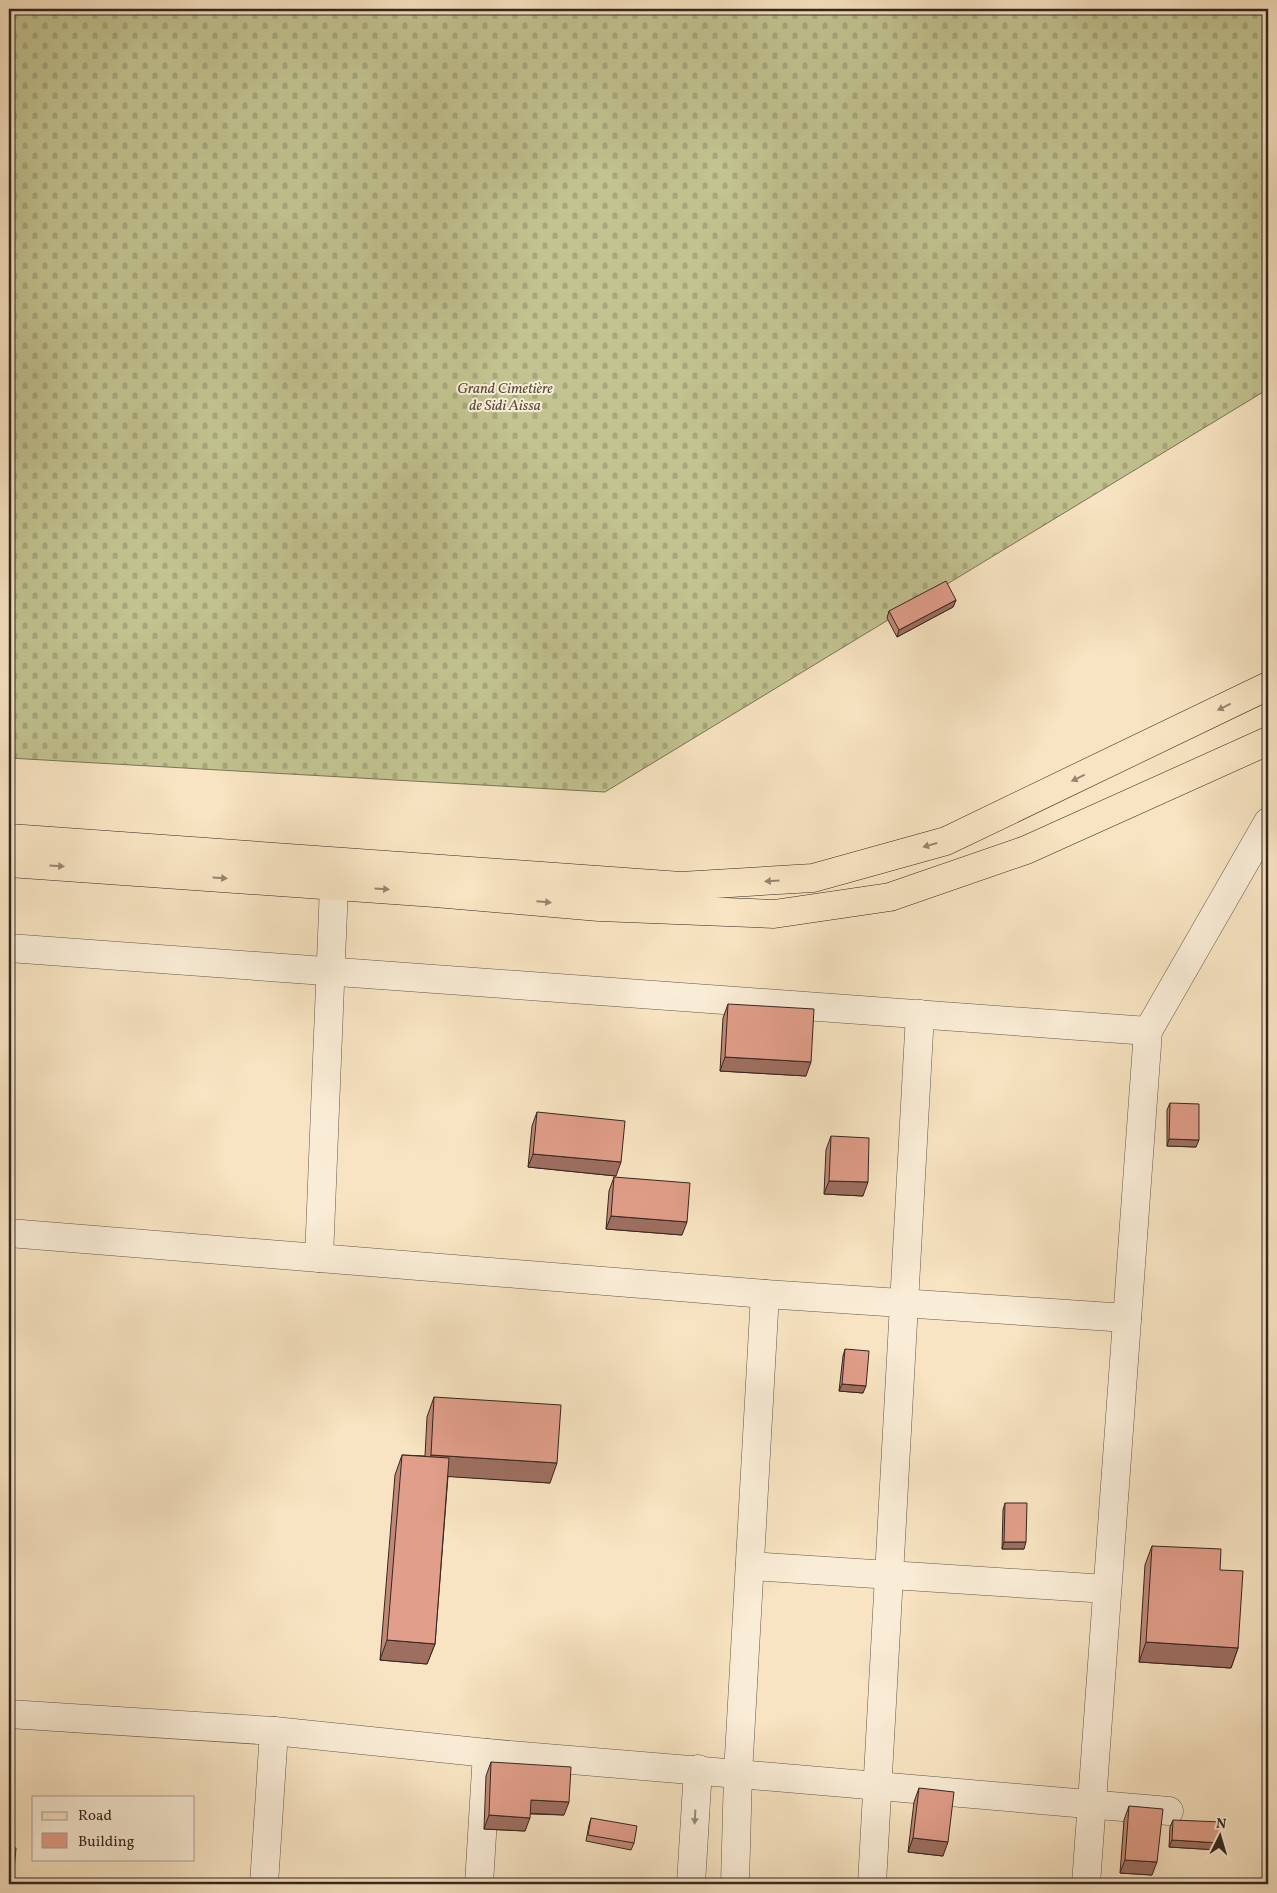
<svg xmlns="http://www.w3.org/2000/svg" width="1277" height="1893" font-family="Vollkorn,serif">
<defs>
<pattern id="cemetery-stones" width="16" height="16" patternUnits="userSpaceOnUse" patternTransform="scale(1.25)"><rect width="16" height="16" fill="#c2c390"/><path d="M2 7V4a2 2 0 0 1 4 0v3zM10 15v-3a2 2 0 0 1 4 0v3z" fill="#a7a77c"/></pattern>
</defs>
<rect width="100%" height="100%" fill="#f8e4c2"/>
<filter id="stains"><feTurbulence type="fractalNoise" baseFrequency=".004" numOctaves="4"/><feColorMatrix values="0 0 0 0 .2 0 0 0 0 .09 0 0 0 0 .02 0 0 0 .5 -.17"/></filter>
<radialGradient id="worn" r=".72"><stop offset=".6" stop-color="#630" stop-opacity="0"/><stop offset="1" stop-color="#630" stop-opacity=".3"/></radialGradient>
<polygon fill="url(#cemetery-stones)" stroke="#7a7458" points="9,9 1268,9 1268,389 605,792 9,758"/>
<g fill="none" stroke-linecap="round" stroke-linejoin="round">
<defs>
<g id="minor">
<polyline points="9,948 1148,1031"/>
<polyline points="9,1233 765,1294 738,1774 487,1753 274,1731 264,1884"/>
<polyline points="319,1258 334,886"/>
<polyline points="765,1294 1127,1318"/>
<polyline points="750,1566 1107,1589"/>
<polyline points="9,1714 274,1731"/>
<polyline points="479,1884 487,1753"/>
<polyline points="691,1884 698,1769"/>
<polyline points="735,1884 738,1774 1169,1811"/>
<polyline points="872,1884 920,1014"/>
<polyline points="1086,1884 1148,1031 1268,822"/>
</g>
<g id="major">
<polyline points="9,838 681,886 813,878 946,841 1268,686"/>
<polyline points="9,863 435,893 599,907 774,914 890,897 1026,850 1268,741"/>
</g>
</defs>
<use href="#minor" stroke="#645648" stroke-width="29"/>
<use href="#major" stroke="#332620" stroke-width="29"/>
<use href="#minor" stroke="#faedd7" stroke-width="28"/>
<use href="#major" stroke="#f8e4c2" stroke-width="28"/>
</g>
<g fill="#c28877" stroke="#332620">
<polygon points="956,600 953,607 897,637 887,618 889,611"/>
<polygon points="728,1004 806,1076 720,1071 723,1018"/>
<polygon points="1170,1103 1196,1147 1167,1146 1167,1110"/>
<polygon points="537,1112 616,1176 528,1167 532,1126"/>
<polygon points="831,1136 863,1196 824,1194 826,1150"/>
<polygon points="614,1177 682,1235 606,1229 609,1191"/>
<polygon points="845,1349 863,1393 839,1391 843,1356"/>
<polygon points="434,1397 550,1483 448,1476 435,1644 427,1664 380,1660 395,1475 402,1455 425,1456 427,1417"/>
<polygon points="1005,1503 1024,1549 1002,1549 1003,1510"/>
<polygon points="1152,1546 1220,1570 1238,1648 1231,1668 1139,1662 1145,1565"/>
<polygon points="491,1762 564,1815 530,1814 525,1831 484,1829 486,1776"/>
<polygon points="919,1788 943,1856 908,1852 914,1802"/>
<polygon points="1129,1806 1152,1875 1120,1873 1124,1820"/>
<polygon points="591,1818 634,1843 631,1850 586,1841 589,1825"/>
<polygon points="1173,1820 1218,1850 1169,1847 1170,1827"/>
</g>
<g fill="#9e6f61" stroke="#332620">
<polygon points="956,600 953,607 897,637 899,630"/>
<polygon points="725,1057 811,1062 806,1076 720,1071"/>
<polygon points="1169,1139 1199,1140 1196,1147 1167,1146"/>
<polygon points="533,1154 621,1162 616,1176 528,1167"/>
<polygon points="829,1181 868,1182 863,1196 824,1194"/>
<polygon points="611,1216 687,1222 682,1235 606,1229"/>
<polygon points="842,1384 866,1386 863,1393 839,1391"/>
<polygon points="431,1455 557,1463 550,1483 423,1475"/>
<polygon points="1004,1542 1026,1542 1024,1549 1002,1549"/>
<polygon points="387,1640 435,1644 427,1664 380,1660"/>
<polygon points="1146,1642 1238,1648 1231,1668 1139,1662"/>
<polygon points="531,1800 569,1802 564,1815 526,1813"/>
<polygon points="489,1815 530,1818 525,1831 484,1829"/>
<polygon points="913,1838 948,1842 943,1856 908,1852"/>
<polygon points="1172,1840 1220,1843 1218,1850 1169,1847"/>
<polygon points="1125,1860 1157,1862 1152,1875 1120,1873"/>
<polygon points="9,1881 13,1881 12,1884 9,1884"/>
</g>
<g fill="#e19e8a" stroke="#332620">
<polygon points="946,581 956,600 899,630 889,611"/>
<polygon points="728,1004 814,1009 811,1062 725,1057"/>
<polygon points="1170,1103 1199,1104 1199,1140 1169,1139"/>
<polygon points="537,1112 625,1121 621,1162 533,1154"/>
<polygon points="831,1136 869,1138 868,1182 829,1181"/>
<polygon points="614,1177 690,1183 687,1222 611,1216"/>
<polygon points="845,1349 869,1351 866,1386 842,1384"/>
<polygon points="434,1397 561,1405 557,1463 431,1455"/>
<polygon points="402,1455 449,1458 435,1644 387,1640"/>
<polygon points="1005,1503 1027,1503 1026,1542 1004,1542"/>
<polygon points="1152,1546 1221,1549 1220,1570 1243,1571 1238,1648 1146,1642"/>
<polygon points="491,1762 571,1767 569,1802 531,1800 530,1818 489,1815"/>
<polygon points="919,1788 954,1792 948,1842 913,1838"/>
<polygon points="1129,1806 1163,1809 1157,1862 1125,1860"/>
<polygon points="591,1818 637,1826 634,1843 588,1835"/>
<polygon points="1173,1820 1221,1822 1220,1843 1172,1840"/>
<polygon points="9,1847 16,1848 13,1881 9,1881"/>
</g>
<defs><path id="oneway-solid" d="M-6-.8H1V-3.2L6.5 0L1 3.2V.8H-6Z" transform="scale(1.25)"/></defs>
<g fill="#968571">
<use href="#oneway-solid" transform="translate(1224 707) rotate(154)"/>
<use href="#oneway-solid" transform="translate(1078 778) rotate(154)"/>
<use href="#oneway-solid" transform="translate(930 845) rotate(164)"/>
<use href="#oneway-solid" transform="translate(57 866) rotate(4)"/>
<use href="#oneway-solid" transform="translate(220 878) rotate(4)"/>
<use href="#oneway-solid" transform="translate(772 881) rotate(176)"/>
<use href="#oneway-solid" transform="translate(382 889) rotate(4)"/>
<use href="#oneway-solid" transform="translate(544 902) rotate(5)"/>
</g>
<use fill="#968a7c" href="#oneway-solid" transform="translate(695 1817) rotate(93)"/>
<g text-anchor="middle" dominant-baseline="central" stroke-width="4" stroke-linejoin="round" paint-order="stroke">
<g font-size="15" font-style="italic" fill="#574d3c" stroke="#faedd7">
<text x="505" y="389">Grand Cimetière<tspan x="505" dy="17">de Sidi Aissa</tspan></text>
</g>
</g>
<rect width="1277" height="1893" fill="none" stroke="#f8e4c2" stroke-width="30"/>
<rect x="10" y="10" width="1257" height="1873" fill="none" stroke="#332620" stroke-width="2.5"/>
<rect x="15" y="15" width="1247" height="1863" fill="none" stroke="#332620"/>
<rect x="32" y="1796" width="162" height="65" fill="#faedd7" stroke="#aa9d8e"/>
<rect x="42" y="1812" width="25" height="8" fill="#f8e4c2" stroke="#aa9d8e"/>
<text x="78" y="1820" font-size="15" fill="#332620">Road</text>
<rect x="42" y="1833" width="25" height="15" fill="#e19e8a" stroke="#aa9d8e"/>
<text x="78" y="1846" font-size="15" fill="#332620">Building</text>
<g transform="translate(1220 1836) rotate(5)" stroke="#faedd7" stroke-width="4" paint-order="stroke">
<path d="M0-4L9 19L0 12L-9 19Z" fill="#332620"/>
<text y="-8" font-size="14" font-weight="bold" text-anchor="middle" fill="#332620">N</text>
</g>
<rect width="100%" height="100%" filter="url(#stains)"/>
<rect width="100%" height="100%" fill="url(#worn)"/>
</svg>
